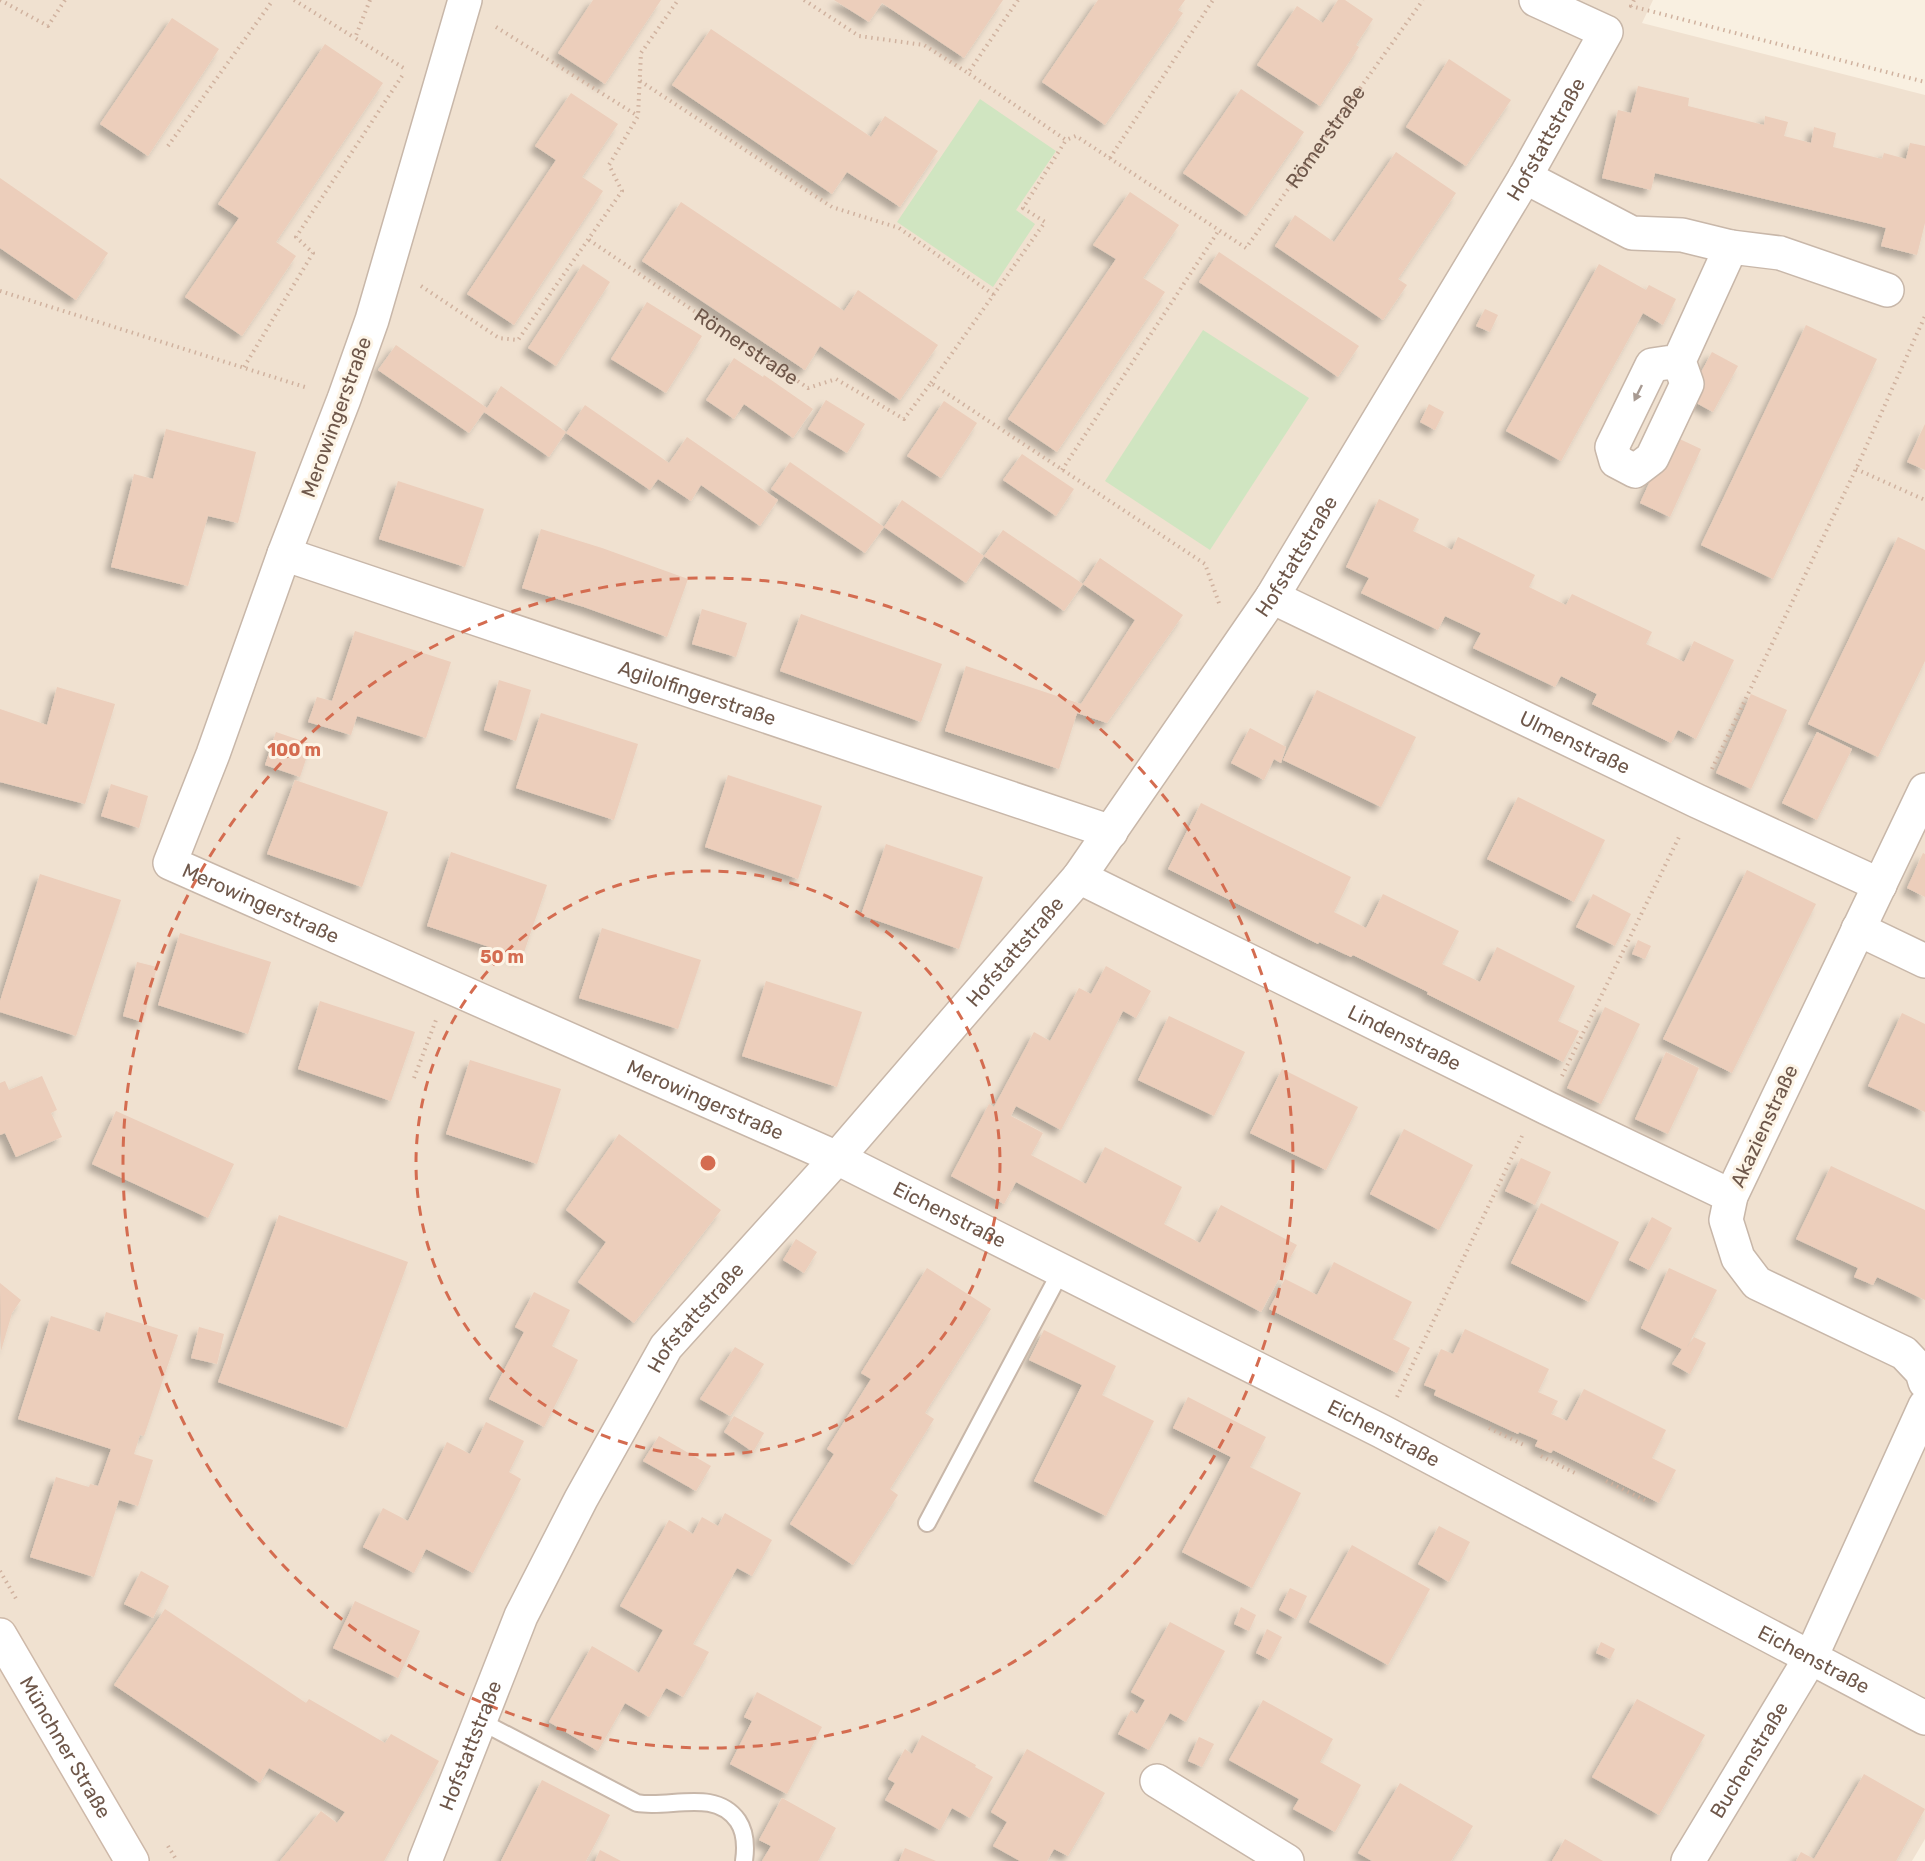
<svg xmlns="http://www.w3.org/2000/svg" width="1925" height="1861" font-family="Rubik,sans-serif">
<defs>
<filter id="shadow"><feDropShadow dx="-5.5" dy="5.5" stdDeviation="3" flood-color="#0004"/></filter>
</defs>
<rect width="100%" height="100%" fill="#f9f0e1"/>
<polygon fill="#f0e1d0" points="0,0 1653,0 1642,23 1925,95 1925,1839 1912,1861 0,1861"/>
<g fill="#d0e5c1">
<polygon points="980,99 1056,151 1016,210 1035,224 993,287 897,222"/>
<polygon points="1203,330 1309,398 1210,550 1105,481"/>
</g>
<g fill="#eccebb" filter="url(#shadow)">
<polygon points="593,0 661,0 605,84 558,53"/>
<polygon points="834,0 1003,0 964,58 882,3 869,22"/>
<polygon points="1098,0 1185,0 1178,10 1183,13 1105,125 1042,82"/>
<polygon points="1338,0 1345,0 1373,19 1356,45 1359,47 1320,106 1257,65 1297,6 1323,23"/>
<polygon points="172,18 219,49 148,156 100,124"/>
<polygon points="711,29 871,137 885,116 938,151 900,207 847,172 832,194 672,85"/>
<polygon points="325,44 383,83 276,242 296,256 242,336 185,297 239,218 218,204"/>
<polygon points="1449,59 1511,100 1466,166 1406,127"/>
<polygon points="1638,86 1689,98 1688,106 1764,125 1765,116 1788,122 1784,136 1811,143 1814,127 1836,133 1833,147 1882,159 1884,153 1906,159 1910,143 1925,146 1925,223 1917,255 1881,246 1886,228 1867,223 1655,173 1651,190 1602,178 1618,110 1631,113"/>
<polygon points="1241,89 1304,132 1246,216 1183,173"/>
<polygon points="571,93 618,124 582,177 603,191 514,325 467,294 556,160 535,146"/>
<polygon points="1396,152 1456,193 1398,279 1407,285 1383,320 1275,246 1295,215 1334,242"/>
<polygon points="0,178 108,253 76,300 0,248"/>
<polygon points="1130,192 1179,225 1143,278 1165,292 1057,452 1008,419 1116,259 1093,245"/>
<polygon points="681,202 844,311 858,290 938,345 900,400 820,346 805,370 642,261"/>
<polygon points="1219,252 1359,346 1338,377 1199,282"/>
<polygon points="583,264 610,282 556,366 528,348"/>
<polygon points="1599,264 1646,290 1649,285 1676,299 1663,325 1643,313 1561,461 1506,431"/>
<polygon points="647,302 702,336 666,393 611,359"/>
<polygon points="1485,309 1498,315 1490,332 1476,326"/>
<polygon points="1806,325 1877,359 1773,579 1701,545"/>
<polygon points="396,345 487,408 501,386 566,432 549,457 484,412 469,433 378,370"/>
<polygon points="1712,352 1738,366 1713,412 1687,398"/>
<polygon points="734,358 763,377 764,375 813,409 793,438 744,404 734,419 706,400"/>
<polygon points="826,400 865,424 847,453 808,429"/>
<polygon points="944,401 977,423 941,478 907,456"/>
<polygon points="1429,404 1444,412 1435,430 1420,422"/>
<polygon points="585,405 669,463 687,437 778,500 760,526 701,485 691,501 658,479 650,490 566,433"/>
<polygon points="1925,424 1925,470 1907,462"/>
<polygon points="166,429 256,452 238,523 208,516 188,586 111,567 134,474 153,479"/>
<polygon points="1671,435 1701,449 1670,517 1640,503"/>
<polygon points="1022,454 1074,489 1056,516 1003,480"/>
<polygon points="790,462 884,527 865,553 771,489"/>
<polygon points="398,481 484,509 465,567 379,539"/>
<polygon points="1379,499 1419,519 1413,531 1452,550 1458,537 1535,575 1529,587 1551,598 1566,605 1572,594 1652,632 1646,644 1684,662 1694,641 1734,660 1696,739 1678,730 1671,743 1592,704 1597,694 1561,676 1555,687 1473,648 1481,633 1462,624 1445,616 1438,630 1361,593 1369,578 1346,567"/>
<polygon points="902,500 984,556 966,583 884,527"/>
<polygon points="541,529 602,548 688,579 667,637 584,607 522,588"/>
<polygon points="1003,530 1083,584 1100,558 1183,615 1107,723 1077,713 1059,769 945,731 966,666 1081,704 1135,620 1083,584 1064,611 984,556"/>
<polygon points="1898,537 1925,550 1925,661 1878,757 1808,724"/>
<polygon points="702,609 747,623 736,657 692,644"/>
<polygon points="801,614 942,664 921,722 780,671"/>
<polygon points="355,631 451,662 426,738 357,716 351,735 308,722 317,697 332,701"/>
<polygon points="499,680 531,690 516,741 484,730"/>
<polygon points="57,687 115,704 85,804 0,782 0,709 47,725"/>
<polygon points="1317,690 1416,737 1381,807 1283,760"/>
<polygon points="1751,694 1787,710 1751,789 1716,773"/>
<polygon points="541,713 638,744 614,820 516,788"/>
<polygon points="1250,728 1286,747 1281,763 1274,759 1264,780 1231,763"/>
<polygon points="276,732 311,744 300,777 265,765"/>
<polygon points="1817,732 1852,749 1817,820 1782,803"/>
<polygon points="728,775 822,806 798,879 705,847"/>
<polygon points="295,780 388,812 362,887 267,854"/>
<polygon points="111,784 148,796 139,828 101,816"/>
<polygon points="1518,797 1605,840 1574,902 1487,859"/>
<polygon points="1201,803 1351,877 1334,912 1366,928 1383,894 1459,931 1442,964 1480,982 1497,947 1575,986 1558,1021 1579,1031 1563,1062 1427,994 1428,992 1353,955 1351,957 1319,942 1318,944 1168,869"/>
<polygon points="886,844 983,877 959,949 861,915"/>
<polygon points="451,852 547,885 522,958 427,926"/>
<polygon points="1923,853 1925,854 1925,897 1907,888"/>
<polygon points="1747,870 1816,904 1732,1073 1663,1039"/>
<polygon points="40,874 121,900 76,1036 0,1012 0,1001"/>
<polygon points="1593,894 1631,914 1615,946 1576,927"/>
<polygon points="602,928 701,960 678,1029 579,998"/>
<polygon points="180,933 271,962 248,1034 158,1005"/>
<polygon points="1638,940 1651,946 1645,959 1632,954"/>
<polygon points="137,962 157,967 143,1022 123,1016"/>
<polygon points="1106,966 1151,991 1136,1018 1123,1011 1061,1130 1016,1106 1011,1116 1043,1133 1031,1155 1086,1184 1105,1147 1182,1187 1164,1224 1200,1243 1221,1205 1297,1245 1261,1312 1016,1182 1004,1204 951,1176 989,1104 994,1107 1034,1032 1050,1041 1079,988 1091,994"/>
<polygon points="766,981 862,1012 837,1087 742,1056"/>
<polygon points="320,1001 415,1032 391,1101 298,1069"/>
<polygon points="1605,1007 1640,1024 1601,1104 1567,1088"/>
<polygon points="1902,1013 1925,1024 1925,1112 1868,1086"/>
<polygon points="1169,1016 1245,1052 1214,1116 1138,1080"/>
<polygon points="1666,1052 1699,1068 1668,1134 1635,1119"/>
<polygon points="470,1060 561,1089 537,1164 446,1134"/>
<polygon points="1282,1069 1358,1107 1326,1170 1250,1133"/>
<polygon points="42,1076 57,1110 51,1113 62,1137 16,1157 5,1133 0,1135 0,1083 5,1081 9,1090"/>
<polygon points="116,1111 234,1164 208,1218 92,1164"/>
<polygon points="1404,1129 1473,1165 1439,1230 1370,1194"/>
<polygon points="619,1134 721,1210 634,1323 578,1282 606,1242 566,1210"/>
<polygon points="1521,1158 1551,1172 1535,1205 1505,1191"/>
<polygon points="1831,1166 1925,1210 1925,1300 1877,1277 1873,1285 1854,1277 1858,1268 1796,1239"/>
<polygon points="1541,1203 1619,1242 1589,1302 1511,1263"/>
<polygon points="279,1215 408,1262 347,1428 218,1382"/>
<polygon points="1652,1217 1672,1228 1649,1270 1629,1260"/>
<polygon points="796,1239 817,1252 804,1273 783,1260"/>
<polygon points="1334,1262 1412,1302 1393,1339 1410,1348 1397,1373 1269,1309 1285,1279 1317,1295"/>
<polygon points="927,1268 991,1309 925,1413 934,1419 890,1489 898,1495 853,1565 790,1524 834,1454 827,1449 871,1379 861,1373"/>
<polygon points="1669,1268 1717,1290 1687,1347 1694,1337 1706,1343 1690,1374 1672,1364 1682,1349 1641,1328"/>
<polygon points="0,1283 21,1300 12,1313 1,1351"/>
<polygon points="534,1292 570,1310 552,1346 578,1360 544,1427 489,1399 524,1332 515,1327"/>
<polygon points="106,1312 178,1335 144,1436 140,1435 134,1454 153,1460 138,1506 119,1500 94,1577 30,1557 56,1477 82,1485 89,1487 90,1484 98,1486 111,1449 18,1419 51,1316 100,1332"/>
<polygon points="199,1327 224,1334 217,1364 191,1358"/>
<polygon points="1465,1329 1549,1369 1538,1392 1558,1401 1551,1414 1567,1421 1584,1389 1666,1430 1652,1458 1676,1470 1659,1503 1553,1450 1551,1453 1535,1446 1538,1440 1519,1432 1518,1434 1434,1395 1436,1390 1424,1385 1441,1349 1453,1354"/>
<polygon points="1044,1330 1116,1366 1102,1395 1154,1421 1106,1516 1034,1481 1082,1385 1029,1360"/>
<polygon points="735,1347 764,1364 730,1416 700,1399"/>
<polygon points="1188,1397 1266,1437 1250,1467 1301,1493 1252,1588 1182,1552 1231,1457 1173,1428"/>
<polygon points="734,1416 764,1433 753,1452 724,1432"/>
<polygon points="486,1422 524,1441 509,1472 521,1479 473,1573 426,1549 414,1573 363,1547 383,1508 408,1521 447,1442 470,1454"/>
<polygon points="659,1436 711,1466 696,1491 643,1461"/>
<polygon points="725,1513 772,1540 752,1576 737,1568 693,1644 709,1652 683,1697 666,1688 649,1717 625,1703 598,1751 549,1722 592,1646 639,1673 663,1630 620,1606 669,1520 693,1534 702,1517 718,1526"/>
<polygon points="1439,1526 1470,1542 1449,1582 1418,1564"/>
<polygon points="1352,1545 1430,1589 1388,1665 1309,1622"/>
<polygon points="141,1571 169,1586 153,1618 124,1604"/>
<polygon points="1290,1588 1307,1596 1296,1619 1279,1610"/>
<polygon points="355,1601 420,1631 398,1678 333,1648"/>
<polygon points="1241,1607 1256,1615 1249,1631 1234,1624"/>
<polygon points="165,1609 306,1703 309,1699 385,1743 391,1734 439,1761 384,1861 280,1861 321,1811 337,1823 345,1812 269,1768 260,1783 114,1685"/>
<polygon points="1170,1622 1225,1651 1186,1722 1170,1713 1149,1750 1118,1734 1131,1710 1137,1714 1145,1700 1131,1692"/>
<polygon points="1267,1629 1282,1637 1270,1660 1256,1653"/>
<polygon points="1601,1642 1615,1649 1610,1659 1596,1653"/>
<polygon points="757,1692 822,1727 787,1794 730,1764 752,1721 744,1717"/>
<polygon points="1637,1699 1705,1735 1659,1815 1592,1777"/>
<polygon points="1263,1700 1333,1739 1320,1762 1361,1785 1335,1832 1293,1809 1299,1799 1229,1760"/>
<polygon points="922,1735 976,1765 975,1767 993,1777 970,1818 952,1808 940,1830 885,1800 895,1783 888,1779 905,1749 912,1754"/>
<polygon points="1199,1737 1214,1744 1202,1767 1188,1761"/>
<polygon points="1027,1749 1105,1793 1068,1856 1054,1849 1047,1861 1020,1861 993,1846 1007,1822 991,1812"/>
<polygon points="1864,1774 1925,1809 1896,1861 1796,1861 1801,1852 1814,1859"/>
<polygon points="542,1780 610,1815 586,1861 501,1861"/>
<polygon points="1400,1783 1473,1826 1451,1861 1372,1861 1358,1853"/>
<polygon points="782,1798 836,1828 818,1861 762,1861 771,1846 759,1840"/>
<polygon points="1565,1839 1603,1861 1552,1861"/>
<polygon points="905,1848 936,1861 899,1861"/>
<polygon points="600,1850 621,1861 595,1861"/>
</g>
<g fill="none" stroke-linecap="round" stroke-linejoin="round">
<defs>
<g id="lane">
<polyline points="927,1523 1061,1271"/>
<path d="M480,1721L637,1803C670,1809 715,1788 738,1821C746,1833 746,1847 744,1861"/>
</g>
<g id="street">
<path id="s3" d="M465,0L372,320L344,399L284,554L213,754L170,863L837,1158L1381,1431L1925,1718"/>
<polyline points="1525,177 1632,233 1682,235 1731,247 1780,253 1887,290"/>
<polyline points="1679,361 1652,365 1612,447 1616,461 1635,471 1652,458 1687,384 1679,361 1731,247"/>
<path id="s4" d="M284,554L1111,832"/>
<path id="s5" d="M1272,597L1697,801L1880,885"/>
<polyline points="1925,790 1731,1196 1726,1220 1738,1258 1757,1283 1904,1353 1922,1372 1925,1382"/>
<path id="s6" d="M1079,877L1547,1108L1731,1196"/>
<polyline points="1858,929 1925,961"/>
<polyline points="1157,1781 1287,1861"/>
<path id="s7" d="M425,1861L521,1616L581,1499L666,1347L837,1158L1079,877L1272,597L1525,177L1606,32L1536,0"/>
<path id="s8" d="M1688,1861L1811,1657L1925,1406"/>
</g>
<g id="secondary">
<path id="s9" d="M0,1635L132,1861"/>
</g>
</defs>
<use href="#lane" stroke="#c8b7a9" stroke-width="20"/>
<use href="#street" stroke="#c8b7a9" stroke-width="36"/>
<use href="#secondary" stroke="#ceb9a9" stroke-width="36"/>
<g stroke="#d0b29f" stroke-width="4" stroke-dasharray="1.5 4.5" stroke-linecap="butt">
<polyline points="0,0 48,26 65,0"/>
<polyline points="294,0 355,38"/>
<polyline points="370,0 355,38 407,70"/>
<polyline points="804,0 859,36 924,45 968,73"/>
<path id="s1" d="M1018,0L968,73L1066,140L1076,136L1246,248L1423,0"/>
<polyline points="1634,0 1631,6 1925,82"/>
<polyline points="496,27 638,116"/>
<polyline points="640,81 832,207 899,228 994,295"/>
<polyline points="168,146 273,0"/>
<polyline points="1110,158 1213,0"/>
<path id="s2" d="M589,240L808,388L836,379L904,419L931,383L1205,564L1220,606"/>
<polyline points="421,286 499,338 518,340 622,191 609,165 638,116 641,53 678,0"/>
<polyline points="0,291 308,388"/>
<polyline points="244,367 313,253 296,237 404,73"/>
<polyline points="931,383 1045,222 1023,208 1066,140"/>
<polyline points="1856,469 1925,500"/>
<polyline points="1062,470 1219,230"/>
<polyline points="1712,769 1856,469 1925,316"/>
<polyline points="1562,1076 1680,835"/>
<polyline points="414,1078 436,1020"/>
<polyline points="1397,1397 1522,1136"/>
<polyline points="1489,1428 1526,1446"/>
<polyline points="1541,1456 1575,1473"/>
<polyline points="1606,1481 1648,1502"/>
<polyline points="0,1571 18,1602"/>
<polyline points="168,1846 177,1861"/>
</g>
<use href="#lane" stroke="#fff" stroke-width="16"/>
<use href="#street" stroke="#fff" stroke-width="33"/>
<use href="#secondary" stroke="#fff" stroke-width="33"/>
</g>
<defs><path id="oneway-solid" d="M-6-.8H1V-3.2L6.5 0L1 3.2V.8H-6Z" transform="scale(1.5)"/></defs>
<use fill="#a89a92" href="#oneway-solid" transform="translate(1638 393) rotate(116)"/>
<g fill="none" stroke="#d46c50" stroke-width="3" stroke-dasharray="10 8">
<circle cx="708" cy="1163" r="292"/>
<circle cx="708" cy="1163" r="585"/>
</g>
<g text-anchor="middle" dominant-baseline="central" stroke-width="6" stroke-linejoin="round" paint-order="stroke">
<g font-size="20" fill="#6e574a" stroke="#fdf4e6">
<text stroke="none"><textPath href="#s1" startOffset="558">Römerstraße</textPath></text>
<text stroke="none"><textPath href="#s7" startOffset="2068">Hofstattstraße</textPath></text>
<text stroke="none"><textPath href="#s2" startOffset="190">Römerstraße</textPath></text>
<text transform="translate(336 417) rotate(-70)">Merowingerstraße</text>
<text stroke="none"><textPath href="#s7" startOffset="1582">Hofstattstraße</textPath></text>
<text stroke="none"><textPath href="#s4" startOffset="436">Agilolfingerstraße</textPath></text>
<text stroke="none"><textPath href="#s5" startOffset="336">Ulmenstraße</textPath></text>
<text stroke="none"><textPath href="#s3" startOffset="1012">Merowingerstraße</textPath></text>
<text stroke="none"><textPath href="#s7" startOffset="1096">Hofstattstraße</textPath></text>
<text stroke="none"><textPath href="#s6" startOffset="363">Lindenstraße</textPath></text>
<text stroke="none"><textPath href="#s3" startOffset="1498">Merowingerstraße</textPath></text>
<text transform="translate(1764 1126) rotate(-65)">Akazienstraße</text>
<text stroke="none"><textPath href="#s3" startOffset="1768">Eichenstraße</textPath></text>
<text stroke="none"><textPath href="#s7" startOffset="610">Hofstattstraße</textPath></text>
<text stroke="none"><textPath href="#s3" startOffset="2254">Eichenstraße</textPath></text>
<text stroke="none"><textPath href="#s3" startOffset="2740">Eichenstraße</textPath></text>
<text stroke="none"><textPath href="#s7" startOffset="124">Hofstattstraße</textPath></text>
<text stroke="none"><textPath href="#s9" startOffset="130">Münchner Straße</textPath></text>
<text stroke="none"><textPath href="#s8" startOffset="118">Buchenstraße</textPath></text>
</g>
</g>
<circle cx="708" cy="1163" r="9" fill="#d46c50" stroke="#fdf4e6" stroke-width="3"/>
<g font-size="18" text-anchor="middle" font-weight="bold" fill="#d46c50" stroke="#fdf4e6" stroke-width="6" stroke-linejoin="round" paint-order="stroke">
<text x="294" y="756">100 m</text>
<text x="502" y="963">50 m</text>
</g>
</svg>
